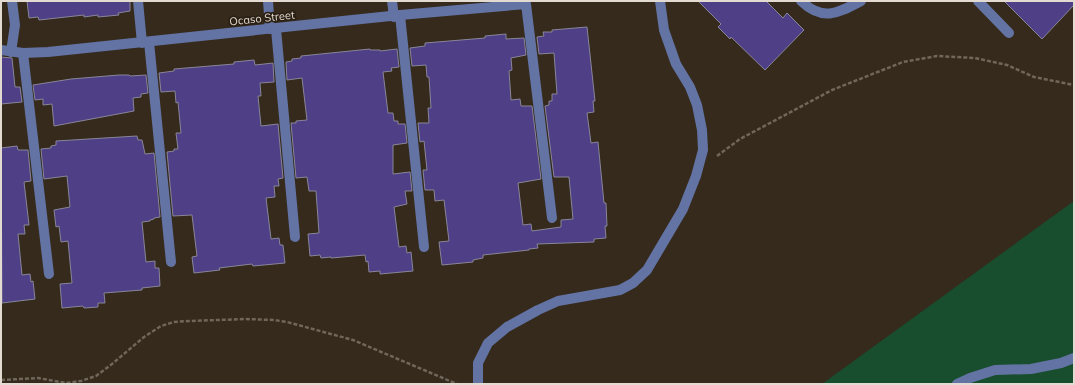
<svg xmlns="http://www.w3.org/2000/svg" width="1075" height="385" font-family="Mulish,sans-serif">
<rect width="100%" height="100%" fill="#352a1c"/>
<polygon fill="#184e2e" points="1074,201 1074,384 822,384"/>
<g fill="#4e3f86" stroke="#888699">
<polygon points="27,1 130,1 130,11 118,13 119,15 98,17 98,15 84,17 84,15 39,20 38,17 29,18"/>
<polygon points="698,1 766,1 783,18 787,13 804,30 765,70 731,37 730,39 718,27 721,24"/>
<polygon points="1004,1 1074,1 1074,5 1042,39"/>
<polygon points="587,27 595,101 593,101 594,112 587,113 591,143 598,142 604,203 606,203 607,226 605,226 606,238 594,239 594,242 537,244 538,248 529,249 529,250 483,255 483,258 473,260 473,262 442,265 439,242 449,241 444,200 435,201 434,190 425,190 423,170 427,170 424,141 420,142 418,123 429,123 428,108 431,108 429,77 427,77 426,65 412,66 410,48 425,46 425,43 485,38 485,36 506,34 506,39 524,38 526,55 511,58 512,70 509,71 511,100 520,99 521,106 532,106 541,179 518,183 523,225 531,224 532,231 561,227 561,220 573,219 569,177 554,177 545,106 549,105 549,101 552,101 552,94 557,94 554,53 539,54 537,37 544,36 543,32 552,32 552,30"/>
<polygon points="370,49 370,50 380,50 380,51 397,49 399,67 391,68 392,71 383,72 388,113 393,113 394,121 398,121 398,124 405,124 407,143 393,145 393,174 410,172 412,191 405,191 407,204 394,207 399,247 406,246 407,253 411,252 413,271 380,274 380,271 369,272 368,261 366,262 365,255 331,258 331,257 321,258 320,255 310,256 308,234 319,233 316,191 309,191 307,177 296,178 291,123 296,123 296,121 307,120 302,78 287,80 286,62 292,61 292,59 301,58 301,56"/>
<polygon points="1,57 12,58 15,87 20,87 22,102 1,104"/>
<polygon points="254,60 255,65 273,63 274,82 260,83 261,96 258,96 261,126 278,124 283,178 278,179 279,186 274,186 275,197 266,198 271,239 279,238 280,245 283,245 285,263 253,266 252,264 219,268 220,270 194,273 192,257 197,256 192,215 173,216 167,152 174,151 174,149 178,149 176,133 181,133 178,102 176,103 175,91 161,92 159,73 174,71 174,69 234,64 234,62"/>
<polygon points="119,75 129,75 130,76 146,75 148,93 141,94 141,97 133,98 134,111 54,126 52,104 43,105 43,99 35,100 33,85 71,79"/>
<polygon points="137,136 138,140 142,140 145,154 154,153 160,217 154,218 154,219 150,220 150,221 142,222 146,262 155,261 155,268 159,268 160,286 142,288 142,290 104,293 105,303 98,303 98,307 84,308 83,306 62,308 60,284 72,283 68,241 61,242 59,226 56,227 54,210 70,207 67,176 44,179 41,149 51,148 51,146 56,145 56,141"/>
<polygon points="17,146 18,150 28,150 31,181 24,182 29,225 24,225 25,234 18,234 22,275 30,274 31,282 33,281 35,299 2,303 1,148"/>
</g>
<g fill="none" stroke-linecap="round" stroke-linejoin="round">
<g stroke="#706659" stroke-width="2.5" stroke-dasharray="4 2" stroke-linecap="butt">
<polyline points="717,156 740,139 832,90 903,62 937,56 975,58 1007,65 1034,77 1074,85"/>
<polyline points="1,380 38,378 66,383 81,381 96,376 112,364 144,337 161,326 174,322 189,321 246,319 274,320 287,322 353,340 457,384"/>
</g>
<g stroke="#6373a4" stroke-width="10">
<polyline points="138,1 142,43"/>
<polyline points="268,1 270,29"/>
<polyline points="392,1 394,17"/>
<path d="M801,1C823,22 838,13 861,1"/>
<polyline points="978,1 1009,33"/>
<polyline points="400,15 424,247"/>
<polyline points="276,29 295,237"/>
<polyline points="149,42 171,262"/>
<polyline points="1,50 23,53 48,52 400,15 526,4 552,218"/>
<polyline points="11,52 15,25 12,1"/>
<polyline points="23,53 49,274"/>
<polyline points="478,384 478,363 488,343 507,327 538,310 558,301 620,290 633,283 647,270 683,209 696,176 703,150 702,130 697,105 690,87 676,64 664,30 660,1"/>
<polyline points="957,384 970,378 995,370 1031,369 1061,363 1074,358"/>
</g>
</g>
<g text-anchor="middle" dominant-baseline="central" stroke-width="3.5" stroke-linejoin="round" paint-order="stroke">
<g font-size="11" fill="#e3dbd2" stroke="#2b2013">
<text transform="translate(262 18) rotate(-6)">Ocaso Street</text>
</g>
</g>
<rect width="1075" height="385" fill="none" stroke="#e3dbd2" stroke-width="4"/>
</svg>
